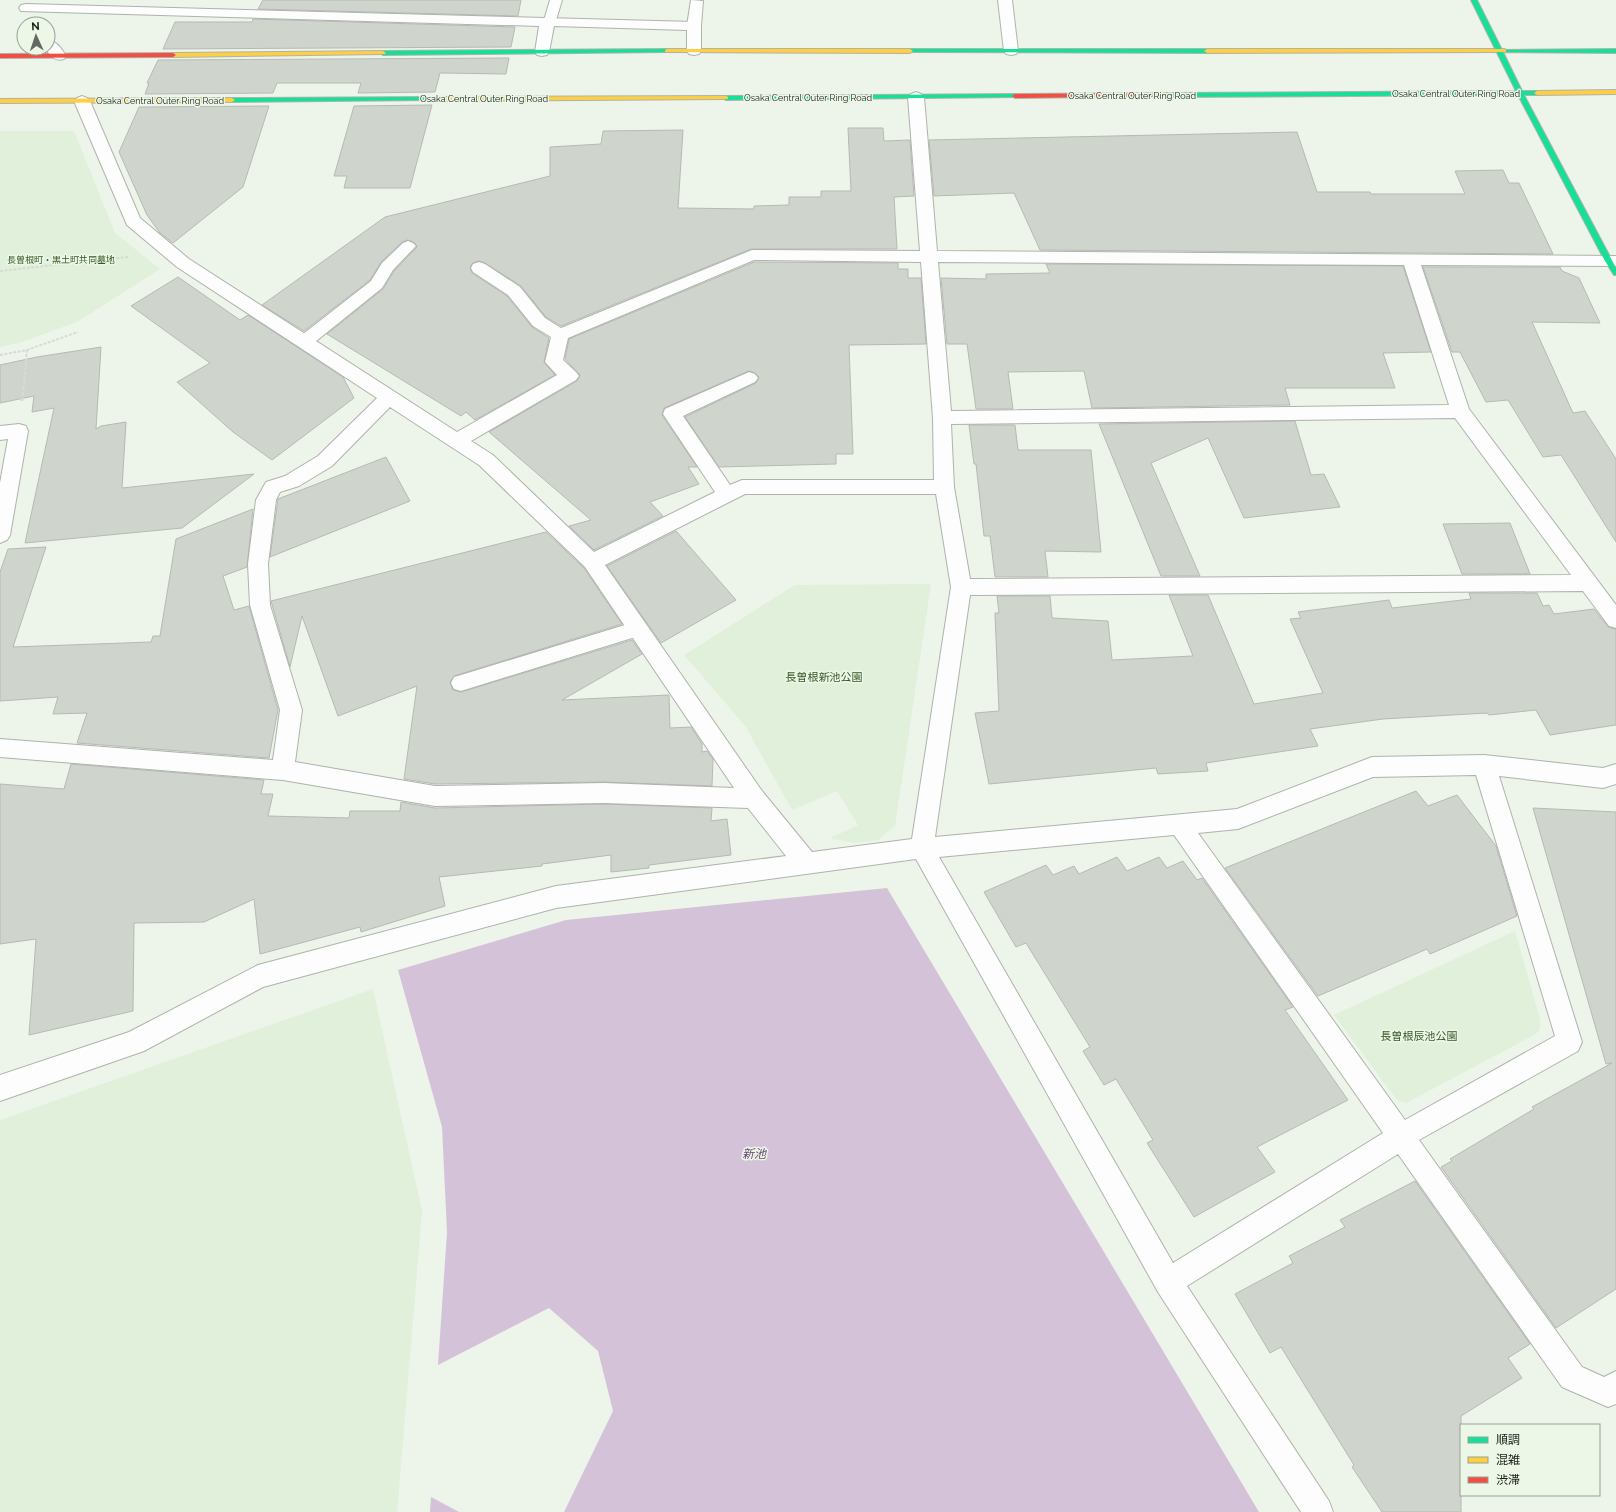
<svg xmlns="http://www.w3.org/2000/svg" width="1616" height="1512" font-family="Raleway,'Noto Sans JP',sans-serif">
<rect width="100%" height="100%" fill="#edf4ea"/>
<g fill="#e0f0da">
<polygon points="0,131 74,131 115,233 160,269 77,322 19,343 0,347"/>
<polygon points="931,584 895,826 878,840 854,843 830,838 858,825 837,791 792,810 746,727 684,655 795,585"/>
<polygon points="1515,931 1540,1019 1540,1029 1536,1034 1406,1103 1397,1100 1334,1015"/>
<polygon points="373,989 422,1211 397,1512 0,1512 0,1120"/>
</g>
<g fill="#d4c3d8">
<polygon points="887,888 1259,1512 564,1512 613,1411 598,1351 549,1308 438,1365 447,1232 442,1127 398,970 566,920"/>
<polygon points="431,1497 459,1512 430,1512"/>
</g>
<g fill="#cfd5cd" stroke="#b5bab3">
<polygon points="263,0 521,0 518,16 258,9"/>
<polygon points="253,19 515,27 511,47 163,49 175,22 252,22"/>
<polygon points="509,58 506,74 440,73 435,92 358,93 361,83 277,83 273,93 145,94 149,83 147,83 158,60"/>
<polygon points="432,105 410,188 344,188 347,176 334,176 354,106"/>
<polygon points="269,106 243,187 173,243 160,233 147,215 119,152 139,107"/>
<polygon points="848,128 883,128 884,141 910,140 914,196 894,197 897,249 751,249 561,326 546,317 521,286 485,263 479,261 473,263 470,267 472,273 507,296 532,327 549,338 544,362 555,375 475,420 466,412 461,416 327,334 383,289 394,271 417,247 414,242 407,240 402,242 381,262 370,280 304,331 262,305 385,217 550,176 550,147 601,144 603,131 683,130 678,208 754,209 754,206 789,205 789,197 821,197 821,191 851,191"/>
<polygon points="1297,132 1317,192 1370,192 1371,194 1465,194 1455,171 1503,170 1509,183 1519,183 1553,254 1040,250 1014,193 934,196 929,140"/>
<polygon points="754,262 898,263 898,269 908,269 908,278 921,278 926,344 849,345 853,454 836,454 836,464 719,467 685,417 756,383 759,377 755,373 749,371 664,408 662,415 697,467 688,467 699,484 650,502 663,516 594,550 569,526 591,520 489,432 577,381 580,375 565,359 569,339"/>
<polygon points="1046,264 1403,266 1431,352 1383,353 1395,388 1285,388 1290,405 1092,408 1084,371 1008,372 1013,409 976,409 967,344 947,344 941,278 986,279 986,274 1050,273"/>
<polygon points="1423,267 1560,267 1562,271 1579,278 1600,323 1532,322 1573,413 1585,411 1616,459 1616,542 1561,455 1543,457 1508,400 1486,402 1460,352 1452,352"/>
<polygon points="178,277 240,320 248,315 343,377 354,398 272,460 233,432 177,382 210,363 131,306"/>
<polygon points="101,347 96,429 101,426 126,422 122,488 254,474 182,528 25,543 54,408 32,412 34,396 0,403 0,365 37,357"/>
<polygon points="1295,421 1311,475 1324,474 1340,507 1244,518 1208,438 1151,463 1200,576 1161,576 1099,424"/>
<polygon points="969,425 1015,425 1018,450 1091,450 1101,552 1045,551 1048,577 995,577 990,536 984,536 976,464 974,464"/>
<polygon points="386,457 410,501 270,557 278,499"/>
<polygon points="253,509 247,567 223,576 234,610 249,606 278,710 269,758 77,743 87,713 53,714 58,697 0,701 0,572 8,549 46,547 13,647 151,642 153,636 160,636 176,539"/>
<polygon points="1510,523 1530,574 1462,574 1443,524"/>
<polygon points="676,531 736,600 661,643 607,566"/>
<polygon points="546,532 584,568 622,624 454,676 450,682 453,690 461,692 632,640 642,654 562,700 669,695 670,728 691,727 702,744 702,752 707,751 713,759 712,786 604,782 435,784 404,779 417,686 338,716 302,616 290,667 271,601"/>
<polygon points="1469,593 1537,593 1543,606 1549,605 1554,614 1594,609 1608,627 1616,629 1616,725 1550,735 1536,710 1489,715 1487,713 1383,719 1310,729 1318,746 1206,763 1208,771 1158,774 1156,768 989,784 975,713 999,711 995,613 999,613 997,596 1050,596 1052,618 1108,621 1112,660 1193,656 1169,595 1208,595 1254,704 1323,693 1290,619 1301,618 1298,612 1389,600 1392,608 1471,599"/>
<polygon points="71,764 264,780 261,794 273,794 268,816 349,818 350,811 400,811 401,802 435,808 604,804 712,808 711,821 727,819 731,855 649,865 649,868 611,872 611,855 542,864 542,866 439,877 445,906 361,932 360,927 260,954 254,899 204,922 134,923 133,1011 29,1035 36,939 0,944 0,784 64,789"/>
<polygon points="1416,791 1428,806 1457,795 1496,846 1517,916 1430,954 1427,949 1318,996 1225,868"/>
<polygon points="1533,808 1616,812 1616,1289 1556,1328 1441,1167 1452,1161 1450,1159 1534,1109 1532,1107 1612,1063 1606,1064"/>
<polygon points="1117,857 1127,871 1159,857 1167,868 1183,861 1197,880 1202,878 1293,1007 1285,1010 1348,1100 1257,1147 1275,1172 1194,1217 1147,1143 1153,1140 1116,1079 1104,1085 1083,1051 1090,1047 1026,943 1016,947 984,892 1046,865 1053,875 1074,866 1079,874"/>
<polygon points="1415,1181 1530,1344 1508,1358 1522,1378 1461,1416 1461,1512 1382,1512 1352,1467 1354,1465 1281,1347 1270,1353 1235,1294 1293,1263 1289,1256 1345,1227 1340,1220"/>
</g>
<g fill="none" stroke-linecap="round" stroke-linejoin="round">
<defs>
<g id="lane">
<polygon points="550,0 562,0 557,17 552,26 542,26 541,23 545,17"/>
<polygon points="691,0 703,1 701,26 699,29 689,29 687,26"/>
<polygon points="408,241 413,243 416,246 393,270 382,288 310,346 304,348 298,346 296,342 298,338 371,281 382,263 403,243"/>
<polygon points="638,621 645,624 647,629 645,634 461,691 454,689 451,683 454,677 461,675"/>
</g>
<g id="street">
<polygon points="998,0 1012,0 1018,51 1016,54 1011,55 1006,54 1004,51"/>
<polygon points="26,4 694,22 699,23 701,26 701,51 699,54 694,55 689,54 687,51 687,30 554,26 549,52 547,55 542,56 537,55 535,52 539,26 21,11 19,8 21,5"/>
<path d="M48,39C56,41 62,49 66,56L64,59C54,62 51,55 44,48H48Z"/>
<path d="M916,92L921,94L924,97L937,251L1616,256V266L1421,265L1469,409L1616,605V628L1609,626L1583,591L970,595L935,837L1237,809L1372,757L1484,755L1603,768L1616,764V784L1603,788L1499,776L1582,1042L1578,1051L1419,1140L1582,1367L1604,1377L1616,1371V1404L1608,1407L1562,1387L1398,1154L1187,1286L1329,1501L1333,1512H1301L1158,1292L916,859L556,908L263,987L144,1051L0,1101V1075L129,1032L258,965L556,886L786,856L748,808L604,803L435,806L283,780L0,757V739L273,760L280,710L250,605L248,564L256,500L266,482L285,476L318,456L377,398L177,267L127,225L74,101L77,98L82,96L87,98L90,101L140,218L189,259L457,432L557,375L545,362L551,337L533,326L508,295L473,272L471,268L473,264L479,262L485,264L520,287L545,318L561,328L752,250L920,251L908,97L911,94ZM754,260L921,262L933,418L934,480H742L730,485L683,416L755,382L758,378L755,374L749,372L665,409L663,414L715,492L594,552L493,455L471,441L576,380L579,376L576,372L563,360L568,338ZM938,262L1404,265L1449,405L951,411ZM390,407L479,465L585,567L734,788L604,783L435,786L295,762L302,710L270,605L268,564L276,500L280,492L299,486L332,466ZM1455,418L1571,575L970,579L954,487L951,424ZM745,494H936L951,587L912,839L812,852L762,791L605,565ZM1476,775L1555,1036L1405,1120L1198,833L1238,829L1373,777ZM1174,835L1383,1133L1173,1263L939,857Z"/>
<polygon points="19,424 26,426 28,431 10,535 7,540 0,543 0,483 8,439 0,440 0,426"/>
</g>
<g id="fast">
<polygon points="1471,0 1477,0 1502,50 1616,49 1616,53 1503,52 1522,91 1537,91 1540,93 1537,95 1524,95 1616,268 1616,275 1614,275 1605,261 1518,95 1171,97 1168,95 1171,93 1516,91"/>
<polygon points="667,49 669,50 669,52 383,55 380,53 383,51"/>
<polygon points="910,49 1207,49 1210,51 1207,53 908,52 908,50"/>
<polygon points="1015,94 1017,95 1017,97 726,100 723,98 726,96"/>
<polygon points="429,97 431,98 431,100 232,102 229,100 232,98"/>
</g>
<g id="slow">
<polygon points="667,49 910,49 913,51 910,53 665,52 665,50"/>
<polygon points="1504,49 1506,50 1506,52 1207,53 1204,51 1207,49"/>
<polygon points="383,51 386,53 385,54 173,57 170,55 173,53"/>
<polygon points="1616,90 1616,94 1537,95 1534,93 1537,91"/>
<polygon points="726,96 728,97 728,99 429,101 426,99 429,97"/>
<polygon points="0,99 232,98 235,100 232,102 0,103"/>
</g>
<g id="jam">
<polygon points="0,54 173,53 176,55 173,57 0,58"/>
<polygon points="1171,93 1173,94 1173,96 1015,98 1012,96 1015,94"/>
</g>
</defs>
<use href="#lane" stroke="#aeb3ac" stroke-width="2"/>
<use href="#street" stroke="#aeb3ac" stroke-width="2"/>
<use href="#fast" stroke="#aeb3ac" stroke-width="2"/>
<use href="#slow" stroke="#aeb3ac" stroke-width="2"/>
<use href="#jam" stroke="#aeb3ac" stroke-width="2"/>
<g stroke="#d8dad6" stroke-width="2" stroke-dasharray="3 1.5" stroke-linecap="butt">
<polyline points="0,271 128,257"/>
<polyline points="0,355 27,350 78,332"/>
<polyline points="24,384 27,350"/>
</g>
<polyline stroke="#d8dad6" stroke-width="2.5" stroke-dasharray="3.5 2" stroke-linecap="butt" points="22,401 24,383"/>
<use href="#lane" fill="#fcfdfc" fill-rule="evenodd"/>
<use href="#street" fill="#fcfdfc" fill-rule="evenodd"/>
<use href="#fast" fill="#16e098" fill-rule="evenodd"/>
<use href="#slow" fill="#ffcf43" fill-rule="evenodd"/>
<use href="#jam" fill="#f24e42" fill-rule="evenodd"/>
</g>
<g text-anchor="middle" dominant-baseline="central" stroke-width="3" stroke-linejoin="round" paint-order="stroke">
<g font-size="9" fill="#1b1f19" stroke="#ecf7e7">
<text x="1456" y="94">Osaka Central Outer Ring Road</text>
<text x="1132" y="96">Osaka Central Outer Ring Road</text>
<text x="808" y="98">Osaka Central Outer Ring Road</text>
<text x="484" y="99">Osaka Central Outer Ring Road</text>
<text x="160" y="101">Osaka Central Outer Ring Road</text>
</g>
<g font-size="9" fill="#365825" stroke="#ecf7e7">
<text x="61" y="260">長曽根町・黒土町共同墓地</text>
</g>
<g font-size="11" fill="#365825" stroke="#ecf7e7">
<text x="824" y="677">長曽根新池公園</text>
<text x="1419" y="1036">長曽根辰池公園</text>
</g>
<g font-size="12" font-style="italic" fill="#6a4574" stroke="#ecf7e7">
<text x="754" y="1154">新池</text>
</g>
</g>
<rect x="1460" y="1424" width="140" height="72" fill="#ecf7e7" stroke="#98a195"/>
<rect x="1468" y="1437" width="20" height="6" fill="#16e098" stroke="#98a195"/>
<text x="1496" y="1444" font-size="12" fill="#1b1f19">順調</text>
<rect x="1468" y="1457" width="20" height="6" fill="#ffcf43" stroke="#98a195"/>
<text x="1496" y="1464" font-size="12" fill="#1b1f19">混雑</text>
<rect x="1468" y="1477" width="20" height="6" fill="#f24e42" stroke="#98a195"/>
<text x="1496" y="1484" font-size="12" fill="#1b1f19">渋滞</text>
<g transform="translate(36 36) rotate(357)"><circle r="19" fill="#ecf7e7" stroke="#98a195"/>
<path d="M0-3L7 15L0 10L-7 15Z" fill="#646a62"/>
<text y="-6" font-size="11" font-weight="bold" text-anchor="middle" fill="#1b1f19">N</text>
</g>
</svg>
